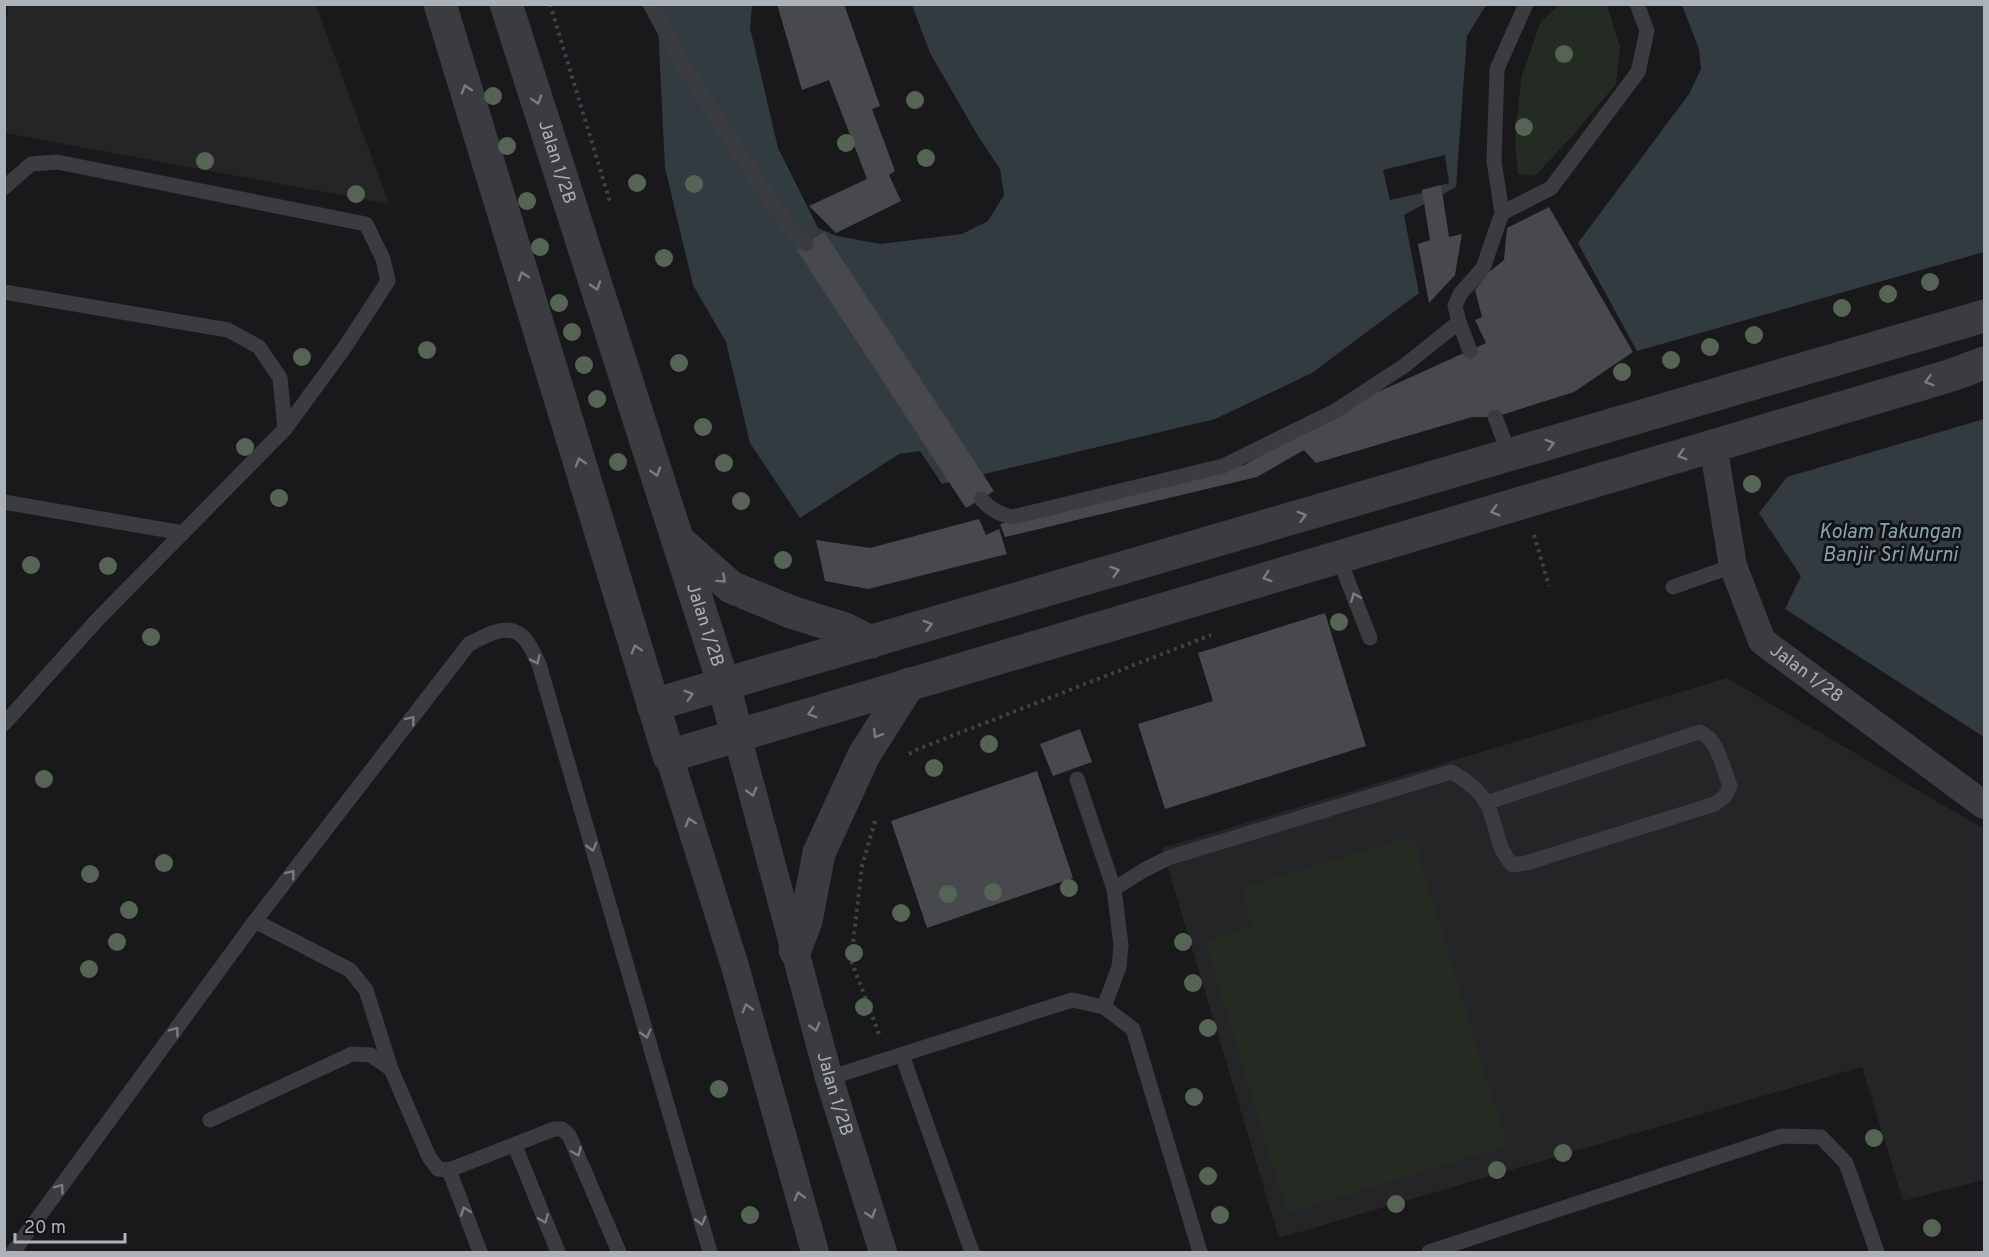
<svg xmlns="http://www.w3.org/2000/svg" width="1989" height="1257" font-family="Overpass,sans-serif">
<rect width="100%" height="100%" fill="#19191b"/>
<g fill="#252528">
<polygon points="9,5 316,5 389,204 5,133 4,34"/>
<polygon points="1727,678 1984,829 1984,1180 1903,1201 1862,1067 1279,1238 1162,848"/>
</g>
<g fill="#232b23">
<polygon points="1560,5 1607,5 1620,47 1616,84 1575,133 1535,176 1518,174 1515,142 1521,78 1541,21"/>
<polygon points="1413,836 1507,1146 1287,1213 1205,941 1252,927 1241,888"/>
</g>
<g fill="#323c40">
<polygon points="657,5 752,5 750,28 778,148 818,228 837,236 880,244 962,234 988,221 1004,195 1000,169 978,136 930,53 912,5 1486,5 1467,36 1456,187 1404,215 1419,293 1312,373 1215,419 942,484 920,451 899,454 800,518 750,443 726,342 693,285 665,168"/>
<polygon points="1682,5 1984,5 1984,252 1637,351 1578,243 1689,94 1701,69 1699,49"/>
<polygon points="1984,419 1984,737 1785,609 1801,576 1759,513 1787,477"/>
</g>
<polygon fill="#19191b" points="1445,155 1449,183 1422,190 1422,193 1390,200 1383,170"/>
<g fill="#48494d">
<polygon points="777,4 844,4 880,106 872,109 895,171 889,175 901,201 836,233 809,206 867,179 829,80 802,90"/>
<polygon points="1441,185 1449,237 1462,234 1455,275 1429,303 1418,244 1430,240 1422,190"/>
<polygon points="1549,207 1633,352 1574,392 1495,417 1472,417 1316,463 1304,450 1257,477 1005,537 1000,524 1244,465 1358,401 1486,343 1475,320 1482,317 1475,290 1488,273 1504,260 1507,228"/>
<polygon points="824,232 994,491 966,508 797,250"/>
<polygon points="979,519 986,535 999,529 1007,554 868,589 825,581 816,540 870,548"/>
<polygon points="1325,613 1366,746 1165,809 1138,724 1213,701 1198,653"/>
<polygon points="1080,729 1092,762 1053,776 1040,744"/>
<polygon points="1037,771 1073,878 927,928 891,821"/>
</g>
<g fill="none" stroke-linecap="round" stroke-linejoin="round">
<g stroke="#404346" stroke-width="4" stroke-dasharray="3 4.5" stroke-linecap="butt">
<polyline points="550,4 610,202"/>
<polyline points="1534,535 1549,586"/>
<polyline points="909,754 918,749 1211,635"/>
<polyline points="875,821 862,866 851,960 879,1034"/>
</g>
<g stroke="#3a3c3f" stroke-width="15">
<polyline points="650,4 683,65 777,211 789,228 806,244"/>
<polyline points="4,188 31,164 57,162 366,224 383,259 388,281 345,347 285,429 97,620 4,724"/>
<polyline points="1502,213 1551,188 1638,72 1647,31 1637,4"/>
<polyline points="4,292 228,330 259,347 280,378 285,429"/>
<polyline points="1470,351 1459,322 1455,306 1460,294 1483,268 1502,213 1494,161 1497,69 1526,4"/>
<polyline points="1495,417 1510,456"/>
<path d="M981,499C990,509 1000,515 1013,517L1223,466L1335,411L1404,366L1459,322"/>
<polyline points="4,502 183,533"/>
<polyline points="1338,556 1370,638"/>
<polyline points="1673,587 1733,566"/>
<polyline points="1077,779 1114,889 1121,945 1119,967 1104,1007"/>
<path d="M1114,889L1144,870L1168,858L1451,772C1464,778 1480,791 1487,804C1497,824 1496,849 1513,865L1526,863L1715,804L1725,796L1730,786C1723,769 1718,738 1699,732L1486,803"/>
<polyline points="255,921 350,970 366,990 391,1069"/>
<polyline points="902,1055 972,1252"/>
<polyline points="829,1078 1072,1000 1104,1007 1133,1029 1200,1252"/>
<polyline points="210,1120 352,1054 371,1055 391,1069 429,1157 438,1169 449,1170 554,1129 562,1129 569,1135 619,1252"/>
<polyline points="515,1146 558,1252"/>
<polyline points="449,1170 480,1252"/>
<path d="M13,1252L255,921L469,644C485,636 508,621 524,638C530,644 535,656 539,664L710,1252"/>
<polyline points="1429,1252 1782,1136 1821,1137 1846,1163 1877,1252"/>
</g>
<g stroke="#3a3c3f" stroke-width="28">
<path id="s1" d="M1713,445L1733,566L1762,641L1984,805"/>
<path id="s2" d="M737,735L829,1078L883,1252"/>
<polyline points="669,756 734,963 815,1252"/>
</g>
<g stroke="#3a3c3f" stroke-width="33">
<polyline points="440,4 669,756 1952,375 1984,363"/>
<path id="s3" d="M506,4L724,685L737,735"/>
<polyline points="679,541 731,587 791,612 845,629 871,642"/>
<polyline points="653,705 1984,316"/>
<polyline points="795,950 806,921 819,853 864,755 909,684"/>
</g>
</g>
<g fill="#566455">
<circle cx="1564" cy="54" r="9"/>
<circle cx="493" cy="96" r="9"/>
<circle cx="915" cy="100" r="9"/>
<circle cx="1524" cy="127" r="9"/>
<circle cx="846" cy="143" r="9"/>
<circle cx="507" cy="146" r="9"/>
<circle cx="926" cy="158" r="9"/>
<circle cx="205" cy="161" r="9"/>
<circle cx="637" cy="183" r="9"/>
<circle cx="694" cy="184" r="9"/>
<circle cx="356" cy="194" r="9"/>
<circle cx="527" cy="201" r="9"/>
<circle cx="540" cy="247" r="9"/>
<circle cx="664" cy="258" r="9"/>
<circle cx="1930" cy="282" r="9"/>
<circle cx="1888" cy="294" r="9"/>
<circle cx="559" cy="303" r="9"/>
<circle cx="1842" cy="308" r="9"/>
<circle cx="572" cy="332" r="9"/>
<circle cx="1754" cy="335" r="9"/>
<circle cx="1710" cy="347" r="9"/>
<circle cx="427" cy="350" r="9"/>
<circle cx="302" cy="357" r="9"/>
<circle cx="1671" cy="360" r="9"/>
<circle cx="679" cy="363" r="9"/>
<circle cx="584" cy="365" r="9"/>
<circle cx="1622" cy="372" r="9"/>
<circle cx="597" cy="399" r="9"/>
<circle cx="703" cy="427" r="9"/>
<circle cx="245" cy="447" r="9"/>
<circle cx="618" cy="462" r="9"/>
<circle cx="724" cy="463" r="9"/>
<circle cx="1752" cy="484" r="9"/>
<circle cx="279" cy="498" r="9"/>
<circle cx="741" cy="501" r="9"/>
<circle cx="783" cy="560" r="9"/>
<circle cx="31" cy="565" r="9"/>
<circle cx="108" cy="566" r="9"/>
<circle cx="1339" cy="622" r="9"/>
<circle cx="151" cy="637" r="9"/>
<circle cx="989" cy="744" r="9"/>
<circle cx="934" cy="768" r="9"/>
<circle cx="44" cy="779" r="9"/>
<circle cx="164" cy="863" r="9"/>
<circle cx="90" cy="874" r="9"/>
<circle cx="1069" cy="888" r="9"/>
<circle cx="993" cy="892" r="9"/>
<circle cx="948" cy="894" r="9"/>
<circle cx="129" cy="910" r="9"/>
<circle cx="901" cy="913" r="9"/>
<circle cx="117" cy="942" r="9"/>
<circle cx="1183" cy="942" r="9"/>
<circle cx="854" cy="953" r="9"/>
<circle cx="89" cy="969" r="9"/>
<circle cx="1193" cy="983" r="9"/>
<circle cx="864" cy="1007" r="9"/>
<circle cx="1208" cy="1028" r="9"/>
<circle cx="719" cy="1089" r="9"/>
<circle cx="1194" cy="1097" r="9"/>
<circle cx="1874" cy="1138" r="9"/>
<circle cx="1563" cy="1153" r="9"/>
<circle cx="1497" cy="1170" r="9"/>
<circle cx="1208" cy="1176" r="9"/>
<circle cx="1396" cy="1204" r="9"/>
<circle cx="750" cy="1215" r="9"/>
<circle cx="1220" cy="1215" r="9"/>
<circle cx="1932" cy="1228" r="9"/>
</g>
<defs><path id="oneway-chevron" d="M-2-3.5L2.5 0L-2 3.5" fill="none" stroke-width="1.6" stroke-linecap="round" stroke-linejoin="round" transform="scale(1.5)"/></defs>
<g stroke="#797d82">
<use href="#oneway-chevron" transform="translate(466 89) rotate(-107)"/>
<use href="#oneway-chevron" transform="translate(537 100) rotate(72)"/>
<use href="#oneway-chevron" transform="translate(523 276) rotate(-107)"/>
<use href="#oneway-chevron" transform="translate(596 286) rotate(72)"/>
<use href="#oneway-chevron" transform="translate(1929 381) rotate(164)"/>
<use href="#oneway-chevron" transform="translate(1550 444) rotate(-16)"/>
<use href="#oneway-chevron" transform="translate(1682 455) rotate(163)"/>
<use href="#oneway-chevron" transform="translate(580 462) rotate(-107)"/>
<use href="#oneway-chevron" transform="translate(656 472) rotate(72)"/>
<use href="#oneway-chevron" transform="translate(1495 511) rotate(164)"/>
<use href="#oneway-chevron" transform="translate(1302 516) rotate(-16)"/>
<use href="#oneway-chevron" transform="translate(1115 571) rotate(-16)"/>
<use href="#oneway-chevron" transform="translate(1267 577) rotate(163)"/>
<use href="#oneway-chevron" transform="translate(722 579) rotate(42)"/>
<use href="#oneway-chevron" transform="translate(1355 597) rotate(-112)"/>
<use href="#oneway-chevron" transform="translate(928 625) rotate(-16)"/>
<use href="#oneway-chevron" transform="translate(636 649) rotate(-107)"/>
<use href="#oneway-chevron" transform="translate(536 660) rotate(64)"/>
<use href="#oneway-chevron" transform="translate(689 695) rotate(-16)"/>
<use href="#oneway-chevron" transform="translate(812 713) rotate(163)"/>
<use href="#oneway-chevron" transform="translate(411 720) rotate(-52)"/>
<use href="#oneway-chevron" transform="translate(877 734) rotate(122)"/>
<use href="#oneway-chevron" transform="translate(752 792) rotate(75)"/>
<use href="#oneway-chevron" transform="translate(690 822) rotate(-107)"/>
<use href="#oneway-chevron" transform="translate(592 847) rotate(74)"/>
<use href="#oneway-chevron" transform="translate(291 874) rotate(-52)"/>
<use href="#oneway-chevron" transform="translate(747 1008) rotate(-106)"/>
<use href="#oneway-chevron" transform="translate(815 1027) rotate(75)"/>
<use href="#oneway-chevron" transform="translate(175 1031) rotate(-54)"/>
<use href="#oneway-chevron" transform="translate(646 1034) rotate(74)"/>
<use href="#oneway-chevron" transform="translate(577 1152) rotate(67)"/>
<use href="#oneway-chevron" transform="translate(60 1188) rotate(-54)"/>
<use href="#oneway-chevron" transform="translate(799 1196) rotate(-106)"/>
<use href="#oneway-chevron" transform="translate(465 1211) rotate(-111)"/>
<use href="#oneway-chevron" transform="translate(871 1214) rotate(73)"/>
<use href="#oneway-chevron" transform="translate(544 1219) rotate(68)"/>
<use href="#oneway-chevron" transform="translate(701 1221) rotate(74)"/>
</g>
<g text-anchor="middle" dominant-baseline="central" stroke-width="6" stroke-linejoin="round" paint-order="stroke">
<g font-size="18" fill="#acb2b9" stroke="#141416">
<text stroke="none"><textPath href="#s3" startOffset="166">Jalan 1/2B</textPath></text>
<text stroke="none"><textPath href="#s3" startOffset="652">Jalan 1/2B</textPath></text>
<text stroke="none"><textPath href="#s1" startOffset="258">Jalan 1/28</textPath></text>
<text stroke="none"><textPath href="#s2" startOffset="372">Jalan 1/2B</textPath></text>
</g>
<g font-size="20" font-style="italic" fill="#87a3b1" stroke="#141416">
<text x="1890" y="533">Kolam Takungan<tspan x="1890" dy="23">Banjir Sri Murni</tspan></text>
</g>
</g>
<rect width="1989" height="1257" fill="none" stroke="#acb2b9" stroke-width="12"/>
<path d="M15 1233v9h110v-9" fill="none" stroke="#acb2b9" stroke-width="3"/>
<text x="24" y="1233" font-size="18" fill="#acb2b9" stroke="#141416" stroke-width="4.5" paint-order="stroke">20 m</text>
</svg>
